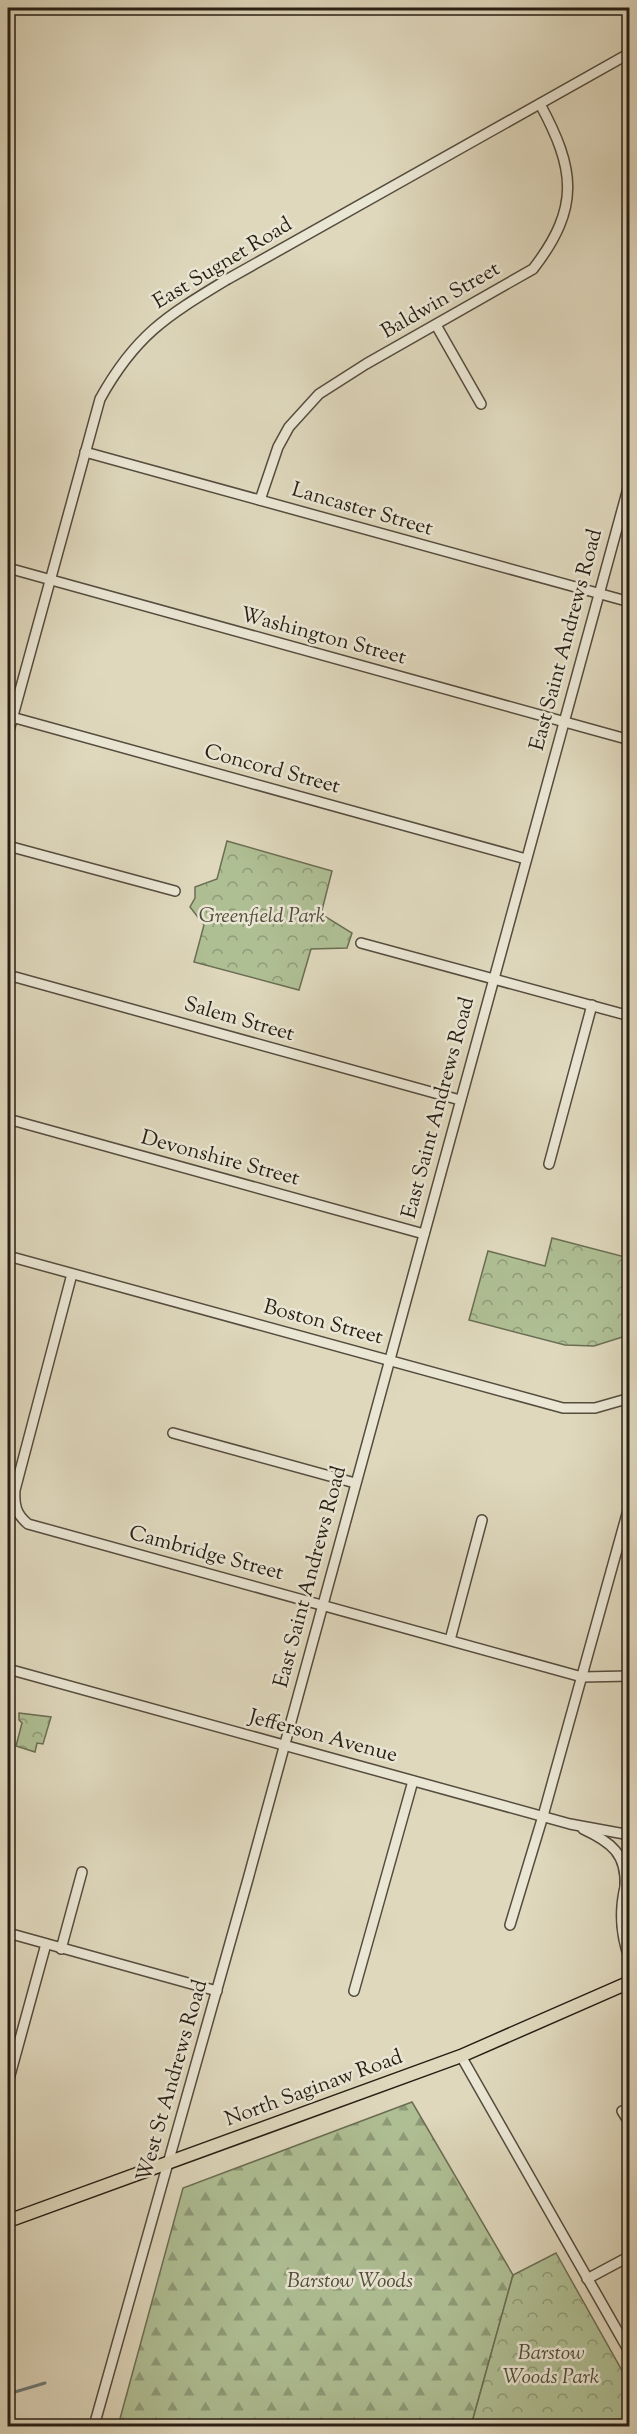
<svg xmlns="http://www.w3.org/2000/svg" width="637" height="2434" font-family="'Sorts Mill Goudy',serif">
<defs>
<pattern id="forest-firs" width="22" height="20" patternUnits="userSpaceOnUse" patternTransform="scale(1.5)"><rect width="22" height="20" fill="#afbf94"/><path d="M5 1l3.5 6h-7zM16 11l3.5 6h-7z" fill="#8e9b78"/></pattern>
<pattern id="park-crowns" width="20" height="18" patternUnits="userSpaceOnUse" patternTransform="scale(1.5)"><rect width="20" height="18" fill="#afbf94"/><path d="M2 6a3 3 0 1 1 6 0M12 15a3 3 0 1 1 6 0" fill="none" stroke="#8e9b78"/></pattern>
</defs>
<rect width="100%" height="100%" fill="#dfd8bd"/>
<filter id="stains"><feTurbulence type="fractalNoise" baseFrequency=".00333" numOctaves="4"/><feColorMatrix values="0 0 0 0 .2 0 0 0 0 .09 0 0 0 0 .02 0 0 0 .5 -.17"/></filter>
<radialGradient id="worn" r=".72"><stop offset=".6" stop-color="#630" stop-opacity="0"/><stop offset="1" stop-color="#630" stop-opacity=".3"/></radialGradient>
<polygon fill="url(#forest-firs)" stroke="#6b6e54" stroke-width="1.5" points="412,2102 513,2275 471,2426 118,2426 183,2188"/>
<g fill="url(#park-crowns)" stroke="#6b6e54" stroke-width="1.5">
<polygon points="227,841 332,871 321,914 352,933 347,948 311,949 299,990 194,962 204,925 190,907 195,898 195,887 217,879"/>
<polygon points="552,1238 629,1258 629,1335 594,1346 565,1345 469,1320 488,1251 545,1266"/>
<polygon points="19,1713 51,1717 43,1744 37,1743 35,1752 16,1746 22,1723 19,1720"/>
<polygon points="556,2253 629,2383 629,2426 471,2426 513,2275"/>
</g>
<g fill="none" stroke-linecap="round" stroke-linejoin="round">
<polyline stroke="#6c7979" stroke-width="3" points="8,2394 45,2383"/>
<defs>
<g id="minor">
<polyline points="436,325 481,404"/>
<polyline points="85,452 630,602"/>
<path d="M260,500L278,447L289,427L319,394L366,364L533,269C581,207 575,169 540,104"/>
<polyline points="8,568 630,740"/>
<polyline points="8,716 526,859"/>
<path d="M8,734L100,399C136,334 167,316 228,279L630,53"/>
<polyline points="8,846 175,891"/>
<polyline points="361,943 630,1016"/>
<polyline points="8,975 460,1100"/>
<polyline points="8,1119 424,1234"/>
<polyline points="549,1164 592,1005"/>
<polyline points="8,1256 563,1408 595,1408 630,1398"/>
<path d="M72,1274L15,1490C14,1505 16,1514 28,1524L582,1677L630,1676"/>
<polyline points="173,1433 355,1483"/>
<polyline points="450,1640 482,1520"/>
<polyline points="8,1669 570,1824 630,1835"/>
<path d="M583,1829C611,1842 627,1854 625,1887"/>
<path d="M626,1883C619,1909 620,1934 630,1960"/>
<polyline points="510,1925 543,1816 630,1503"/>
<polyline points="8,1933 217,1991"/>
<polyline points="61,1949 82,1872"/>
<polyline points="354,1991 413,1781"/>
<polyline points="461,2056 630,2353"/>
<polyline points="9,2079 46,1944"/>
<polyline points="622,2111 630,2124"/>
<polyline points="587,2279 630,2256"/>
<polyline points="94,2426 248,1879 630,481"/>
</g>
<polyline id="major" points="8,2221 461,2056 630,1982"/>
</defs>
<use href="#minor" stroke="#554c3e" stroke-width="12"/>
<use href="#major" stroke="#271e14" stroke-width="15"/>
<use href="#minor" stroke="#eae6d4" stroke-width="9"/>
<use href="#major" stroke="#dfd8bd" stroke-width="12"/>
</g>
<g text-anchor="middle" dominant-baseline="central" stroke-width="5" stroke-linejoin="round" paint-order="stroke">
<g font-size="21" fill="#271e14" stroke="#eae6d4">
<text transform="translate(223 264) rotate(-31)">East Sugnet Road</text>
<text transform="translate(441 301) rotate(-30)">Baldwin Street</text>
<text transform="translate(362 510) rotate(16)">Lancaster Street</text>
<text transform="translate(323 637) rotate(15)">Washington Street</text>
<text transform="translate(567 640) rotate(-75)">East Saint Andrews Road</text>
<text transform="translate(272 770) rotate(15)">Concord Street</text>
<text transform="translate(239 1020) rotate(16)">Salem Street</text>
<text transform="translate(439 1108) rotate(-75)">East Saint Andrews Road</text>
<text transform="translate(220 1159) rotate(15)">Devonshire Street</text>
<text transform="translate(323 1323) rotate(15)">Boston Street</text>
<text transform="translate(206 1554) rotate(15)">Cambridge Street</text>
<text transform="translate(311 1577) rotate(-75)">East Saint Andrews Road</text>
<text transform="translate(323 1737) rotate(15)">Jefferson Avenue</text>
<text transform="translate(173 2081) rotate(-74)">West St Andrews Road</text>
<text transform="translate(314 2089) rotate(-20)">North Saginaw Road</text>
</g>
<g font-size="21" font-style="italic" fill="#504e3a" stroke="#eae6d4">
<text x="262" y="917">Greenfield Park</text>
<text x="350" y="2282">Barstow Woods</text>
<text x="551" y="2354">Barstow<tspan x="551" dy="24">Woods Park</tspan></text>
</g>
</g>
<rect width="637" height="2434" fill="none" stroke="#dfd8bd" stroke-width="30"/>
<rect x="9" y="9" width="619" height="2416" fill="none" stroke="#271e14" stroke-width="3"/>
<rect x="15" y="15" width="607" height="2404" fill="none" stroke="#271e14" stroke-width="1.5"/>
<rect width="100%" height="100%" filter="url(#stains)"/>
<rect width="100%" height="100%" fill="url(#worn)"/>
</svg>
